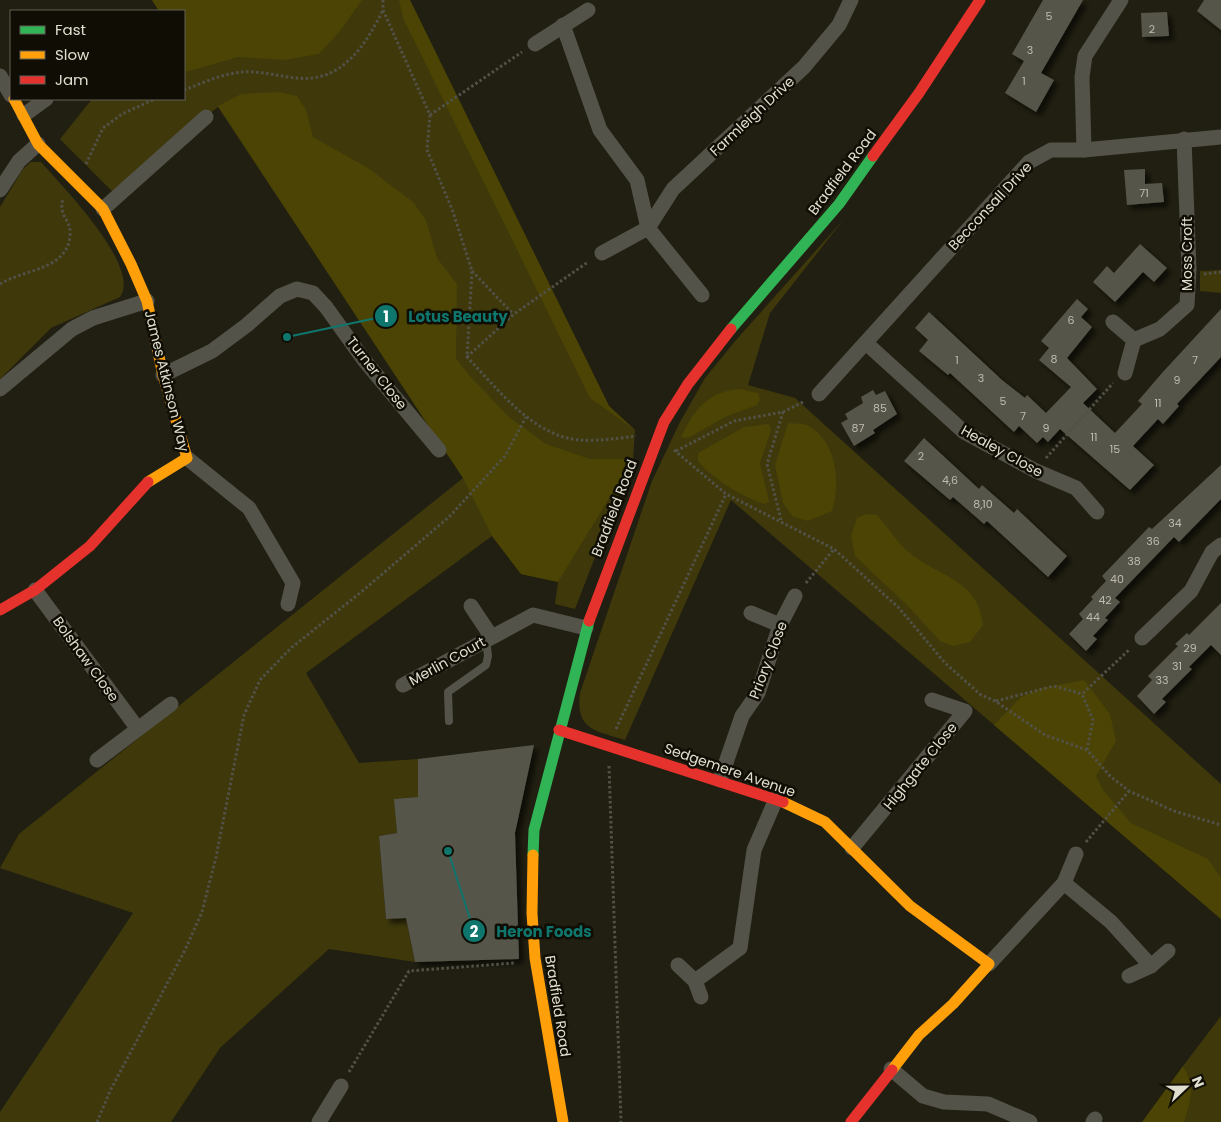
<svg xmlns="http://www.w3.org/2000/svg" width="1221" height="1122" font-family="Poppins,sans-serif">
<defs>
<filter id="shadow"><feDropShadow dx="4.5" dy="4.5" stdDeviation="2.5" flood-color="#0009"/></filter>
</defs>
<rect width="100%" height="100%" fill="#211f11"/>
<g fill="#3e380b">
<polygon points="152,0 410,0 609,406 635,430 633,459 575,609 555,604 558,582 521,574 492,536 306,673 359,763 418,759 418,797 395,799 397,833 379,836 386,919 406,918 415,962 329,949 220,1048 171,1122 0,1122 0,1112 133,913 0,868 19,834 463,478 218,107 112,191 60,139 92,99 184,99 184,11 159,11"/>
<path d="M31,162H41C61,185 142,267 120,297L51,328L0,379V207L23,169Z"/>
<path d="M844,219L770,313L748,385L795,398L1221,784V919L731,500L625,740C596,731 575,730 580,693L652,481L680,422L705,378L736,340Z"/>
<polygon points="1221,270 1221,293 1200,291 1200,271"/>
<path d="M1221,1016V1122H1184C1191,1102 1196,1085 1183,1066Z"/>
</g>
<g fill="#4b4404">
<polygon points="152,0 362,0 340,31 319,54 284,60 238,57 186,72 184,66 184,11 159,11"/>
<polygon points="399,0 410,0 609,406 635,430 590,398 403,18"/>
<polygon points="279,92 297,96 306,110 313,137 368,168 413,202 426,220 437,258 457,284 456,358 468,374 509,417 546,444 590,459 633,459 558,582 521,574 492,536 463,478 218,106 241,94"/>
<path d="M740,389L758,393L760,399L757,405L725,417L690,437L681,438C693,410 709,391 740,389Z"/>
<path d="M788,423C793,424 802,423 807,425C837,441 841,482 832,511L808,521L793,517L783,503L775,465Z"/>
<path d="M769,424L771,430L760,463L769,501L765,504C745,499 710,477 698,461V453L744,427Z"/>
<path d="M866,514L877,515C888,527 897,543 910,553C938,577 979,579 983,625L970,642L953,646L940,641L908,606L855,556L851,536L857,518Z"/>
<polygon points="1084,680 1110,714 1116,741 1096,776 1103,790 1131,823 1208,859 1221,878 1221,919 994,725 1021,697 1041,688"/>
<path d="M1183,1066C1196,1085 1191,1102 1184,1122H1142Z"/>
</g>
<g fill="#565549" filter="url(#shadow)">
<polygon points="1043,0 1083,0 1041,73 1054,80 1036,112 1005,93 1024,61 1012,54"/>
<polygon points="1204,0 1221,0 1221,30 1197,11"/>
<polygon points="1167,12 1169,36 1142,37 1141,13"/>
<polygon points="1145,169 1145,184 1162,183 1164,202 1127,205 1124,170"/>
<polygon points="1140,244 1167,268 1154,282 1143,272 1115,302 1093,282 1107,266 1114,273"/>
<polygon points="1077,299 1088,309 1081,317 1092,327 1067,358 1097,389 1083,403 1115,433 1142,404 1138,401 1162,373 1221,309 1221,357 1177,404 1179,406 1163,424 1158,419 1133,446 1154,465 1130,490 1060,429 1048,442 1043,437 1037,443 1019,426 1014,432 950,373 948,375 919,351 928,340 915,328 929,312 1002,380 1025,398 1027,395 1046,413 1071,387 1039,360 1049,348 1041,341"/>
<polygon points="873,390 876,395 885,391 897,414 873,430 875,433 854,446 841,423 848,419 845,414 863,403 861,397"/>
<polygon points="924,438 979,489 982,485 1014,513 1017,509 1067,556 1048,577 987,521 984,524 953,497 950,500 904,461"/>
<polygon points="1221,465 1221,499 1179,542 1174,537 1115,598 1120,602 1105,618 1108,620 1093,636 1097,639 1086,651 1069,634 1083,619 1079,614 1093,599 1091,597 1106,581 1102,576 1149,527 1152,529"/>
<polygon points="1221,603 1221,655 1211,645 1189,667 1192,669 1162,699 1166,702 1154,714 1137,696 1152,680 1148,676 1178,646 1175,644 1187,633 1189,635"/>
<polygon points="534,745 515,833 519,959 415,962 406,918 386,919 379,836 397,833 394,799 418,797 418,759"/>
</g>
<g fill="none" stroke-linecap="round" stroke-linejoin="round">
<g stroke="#525148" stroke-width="3" stroke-dasharray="2.5 2.5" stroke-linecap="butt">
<path d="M383,0V10L430,115L427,150L452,209L472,271L467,357C494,385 522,422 560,436C582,444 613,439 636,436"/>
<path d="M184,90C200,84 217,76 235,73C255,69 276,76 296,78C342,83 365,46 383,10"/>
<polyline points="430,115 522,52"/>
<polyline points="86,164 103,128 122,114 155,99"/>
<polyline points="472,271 513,314"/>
<polyline points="1204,274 1221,272"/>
<path d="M0,284C24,269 69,270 70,234C71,218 58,218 63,198"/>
<polyline points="467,357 514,314 588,262"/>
<polyline points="674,450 726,494 834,549 899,608 945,663 981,695 995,701 1045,735 1087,750 1110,776 1129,791 1174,811 1221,825"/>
<polyline points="676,451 734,421 783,412 805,401"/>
<polyline points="1046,458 1113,383"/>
<polyline points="781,520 767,464 783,412"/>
<polyline points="806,583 834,549"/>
<polyline points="996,701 1054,686 1082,694"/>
<polyline points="616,729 726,494"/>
<polyline points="1087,750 1093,720 1082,694 1130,649"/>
<polyline points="609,766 621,1122"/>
<polyline points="1086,842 1129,791"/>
<polyline points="349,1072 409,971 515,963"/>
<polyline points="97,1122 110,1091 185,950 202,912 216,857 244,715 260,680 291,648 360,593 449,517 505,456 526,417"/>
</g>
<polyline stroke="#545349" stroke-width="8" points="449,721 448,692 486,665 488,656 486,639"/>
<g stroke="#545349" stroke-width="15">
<polyline points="563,25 600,130 637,180 648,228 702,295"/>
<polyline points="535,44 588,10"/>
<polyline points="0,76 11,95"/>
<polyline points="24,115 46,99"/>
<polyline points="1084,150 1082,77 1085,56 1121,0"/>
<polyline points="0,190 19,161 38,144"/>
<polyline points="103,209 206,117"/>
<polyline points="602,253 648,228 673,189 804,67 839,25 851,0"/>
<polyline points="1113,322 1134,340 1125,373"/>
<polyline points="1134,340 1160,329 1187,305 1189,269 1184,139"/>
<polyline points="866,343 964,432 1036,471 1076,488 1097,512"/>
<polyline points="163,375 212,351 247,325 280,296 297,289 313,293 326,307 364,360 439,450"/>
<polyline points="0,389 72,329 93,318 147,301"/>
<polyline points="819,394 1029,162 1051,150 1084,150 1221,137"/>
<polyline points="187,458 249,508 293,583 288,604"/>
<polyline points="35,590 138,729 171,704"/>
<polyline points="471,606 491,636"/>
<polyline points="751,613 780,625"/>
<polyline points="1142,638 1191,591 1212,552 1221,545"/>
<polyline points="403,685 533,615 586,628"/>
<polyline points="97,760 138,729"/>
<polyline points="720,780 742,716 758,693 780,625 795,596"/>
<polyline points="852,848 965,711 932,700"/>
<polyline points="1064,883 1111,922 1151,966"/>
<polyline points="989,964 1064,883 1076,854"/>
<polyline points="678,965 695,981 701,997"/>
<polyline points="1129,976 1151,966 1168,951"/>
<polyline points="695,981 740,948 754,850 776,799"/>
<polyline points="891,1069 923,1096 944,1102 988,1104 1030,1122"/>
<polyline points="319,1122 341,1086"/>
<polyline points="1093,1122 1095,1119"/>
</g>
<g stroke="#30b455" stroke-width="11">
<polyline points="731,329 839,204 873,156"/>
<polyline points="533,855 534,830 589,621"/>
</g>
<g stroke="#ff9f0a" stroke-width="11">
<polyline points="14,99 38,144 103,209 131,264 147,301 163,375 187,458 148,482"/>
<polyline points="783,802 825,822 910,906 989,964 953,1004 919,1035 892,1070"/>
<polyline points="533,855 532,913 535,958 563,1122"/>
</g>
<g stroke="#e5322d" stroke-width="11">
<polyline points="873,156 919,93 980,0"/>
<polyline points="0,610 35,590 90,546 148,482"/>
<polyline points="589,621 664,422 688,384 731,329"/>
<polyline points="559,730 783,802"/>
<polyline points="851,1122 892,1070"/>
</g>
</g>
<g text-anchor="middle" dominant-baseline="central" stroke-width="5" stroke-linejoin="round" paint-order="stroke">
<g font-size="11" fill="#bebcae">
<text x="1049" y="16">5</text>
<text x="1152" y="29">2</text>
<text x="1030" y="50">3</text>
<text x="1024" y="81">1</text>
<text x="1144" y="193">71</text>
<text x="1071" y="320">6</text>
<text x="1054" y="359">8</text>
<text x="957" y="360">1</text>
<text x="1195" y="360">7</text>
<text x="981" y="378">3</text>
<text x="1177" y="380">9</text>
<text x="1003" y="401">5</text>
<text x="1158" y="403">11</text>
<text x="880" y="408">85</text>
<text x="1023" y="416">7</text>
<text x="858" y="428">87</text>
<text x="1046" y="428">9</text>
<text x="1094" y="437">11</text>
<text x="1115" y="449">15</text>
<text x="921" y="456">2</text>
<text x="950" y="480">4,6</text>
<text x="983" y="504">8,10</text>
<text x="1175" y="523">34</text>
<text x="1153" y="541">36</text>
<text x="1134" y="561">38</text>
<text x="1117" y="579">40</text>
<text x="1105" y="600">42</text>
<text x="1093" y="617">44</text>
<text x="1190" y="648">29</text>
<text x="1177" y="666">31</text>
<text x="1162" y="680">33</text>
</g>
<g font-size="14" fill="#e0decf" stroke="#0f0d04">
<text transform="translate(752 116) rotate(-43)">Farmleigh Drive</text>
<text transform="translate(842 172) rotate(-53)">Bradfield Road</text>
<text transform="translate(990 206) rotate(-47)">Becconsall Drive</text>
<text transform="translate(1187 254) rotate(-90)">Moss Croft</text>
<text transform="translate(377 373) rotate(52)">Turner Close</text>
<text transform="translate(167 381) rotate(76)">James Atkinson Way</text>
<text transform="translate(1002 451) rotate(29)">Healey Close</text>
<text transform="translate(614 508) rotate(-69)">Bradfield Road</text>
<text transform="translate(86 659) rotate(54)">Bolshaw Close</text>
<text transform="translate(768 660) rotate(-69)">Priory Close</text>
<text transform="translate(447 661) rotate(-29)">Merlin Court</text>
<text transform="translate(920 766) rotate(-51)">Highgate Close</text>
<text transform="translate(730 770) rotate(19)">Sedgemere Avenue</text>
<text transform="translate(558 1006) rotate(81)">Bradfield Road</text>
</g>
</g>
<path fill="none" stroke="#0f766e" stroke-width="2" d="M287 337L386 316M448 851L474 931"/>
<g fill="#0f766e" stroke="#0f0d04" stroke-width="2">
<circle cx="287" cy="337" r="5"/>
<circle cx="448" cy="851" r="5"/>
<circle cx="386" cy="316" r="12"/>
<circle cx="474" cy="931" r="12"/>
</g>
<g font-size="15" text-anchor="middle" font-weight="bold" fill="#fff">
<text x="386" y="322">1</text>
<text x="474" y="937">2</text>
</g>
<g font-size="15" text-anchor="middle" font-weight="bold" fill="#0f766e" stroke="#0f0d04" stroke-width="5" stroke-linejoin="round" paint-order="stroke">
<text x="458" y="322">Lotus Beauty</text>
<text x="544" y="937">Heron Foods</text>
</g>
<rect x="10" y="10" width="175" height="90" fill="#0f0d04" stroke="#636155"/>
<rect x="20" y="26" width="25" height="8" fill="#30b455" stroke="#636155"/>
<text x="55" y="35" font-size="15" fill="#e0decf">Fast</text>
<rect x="20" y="51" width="25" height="8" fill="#ff9f0a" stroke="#636155"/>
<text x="55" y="60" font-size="15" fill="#e0decf">Slow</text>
<rect x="20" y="76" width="25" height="8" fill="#e5322d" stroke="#636155"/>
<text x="55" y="85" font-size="15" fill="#e0decf">Jam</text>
<g transform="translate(1186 1087) rotate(68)" stroke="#0f0d04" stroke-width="4" paint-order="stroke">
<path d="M0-4L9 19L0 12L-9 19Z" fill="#e0decf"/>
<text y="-8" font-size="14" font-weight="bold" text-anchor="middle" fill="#e0decf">N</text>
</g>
</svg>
